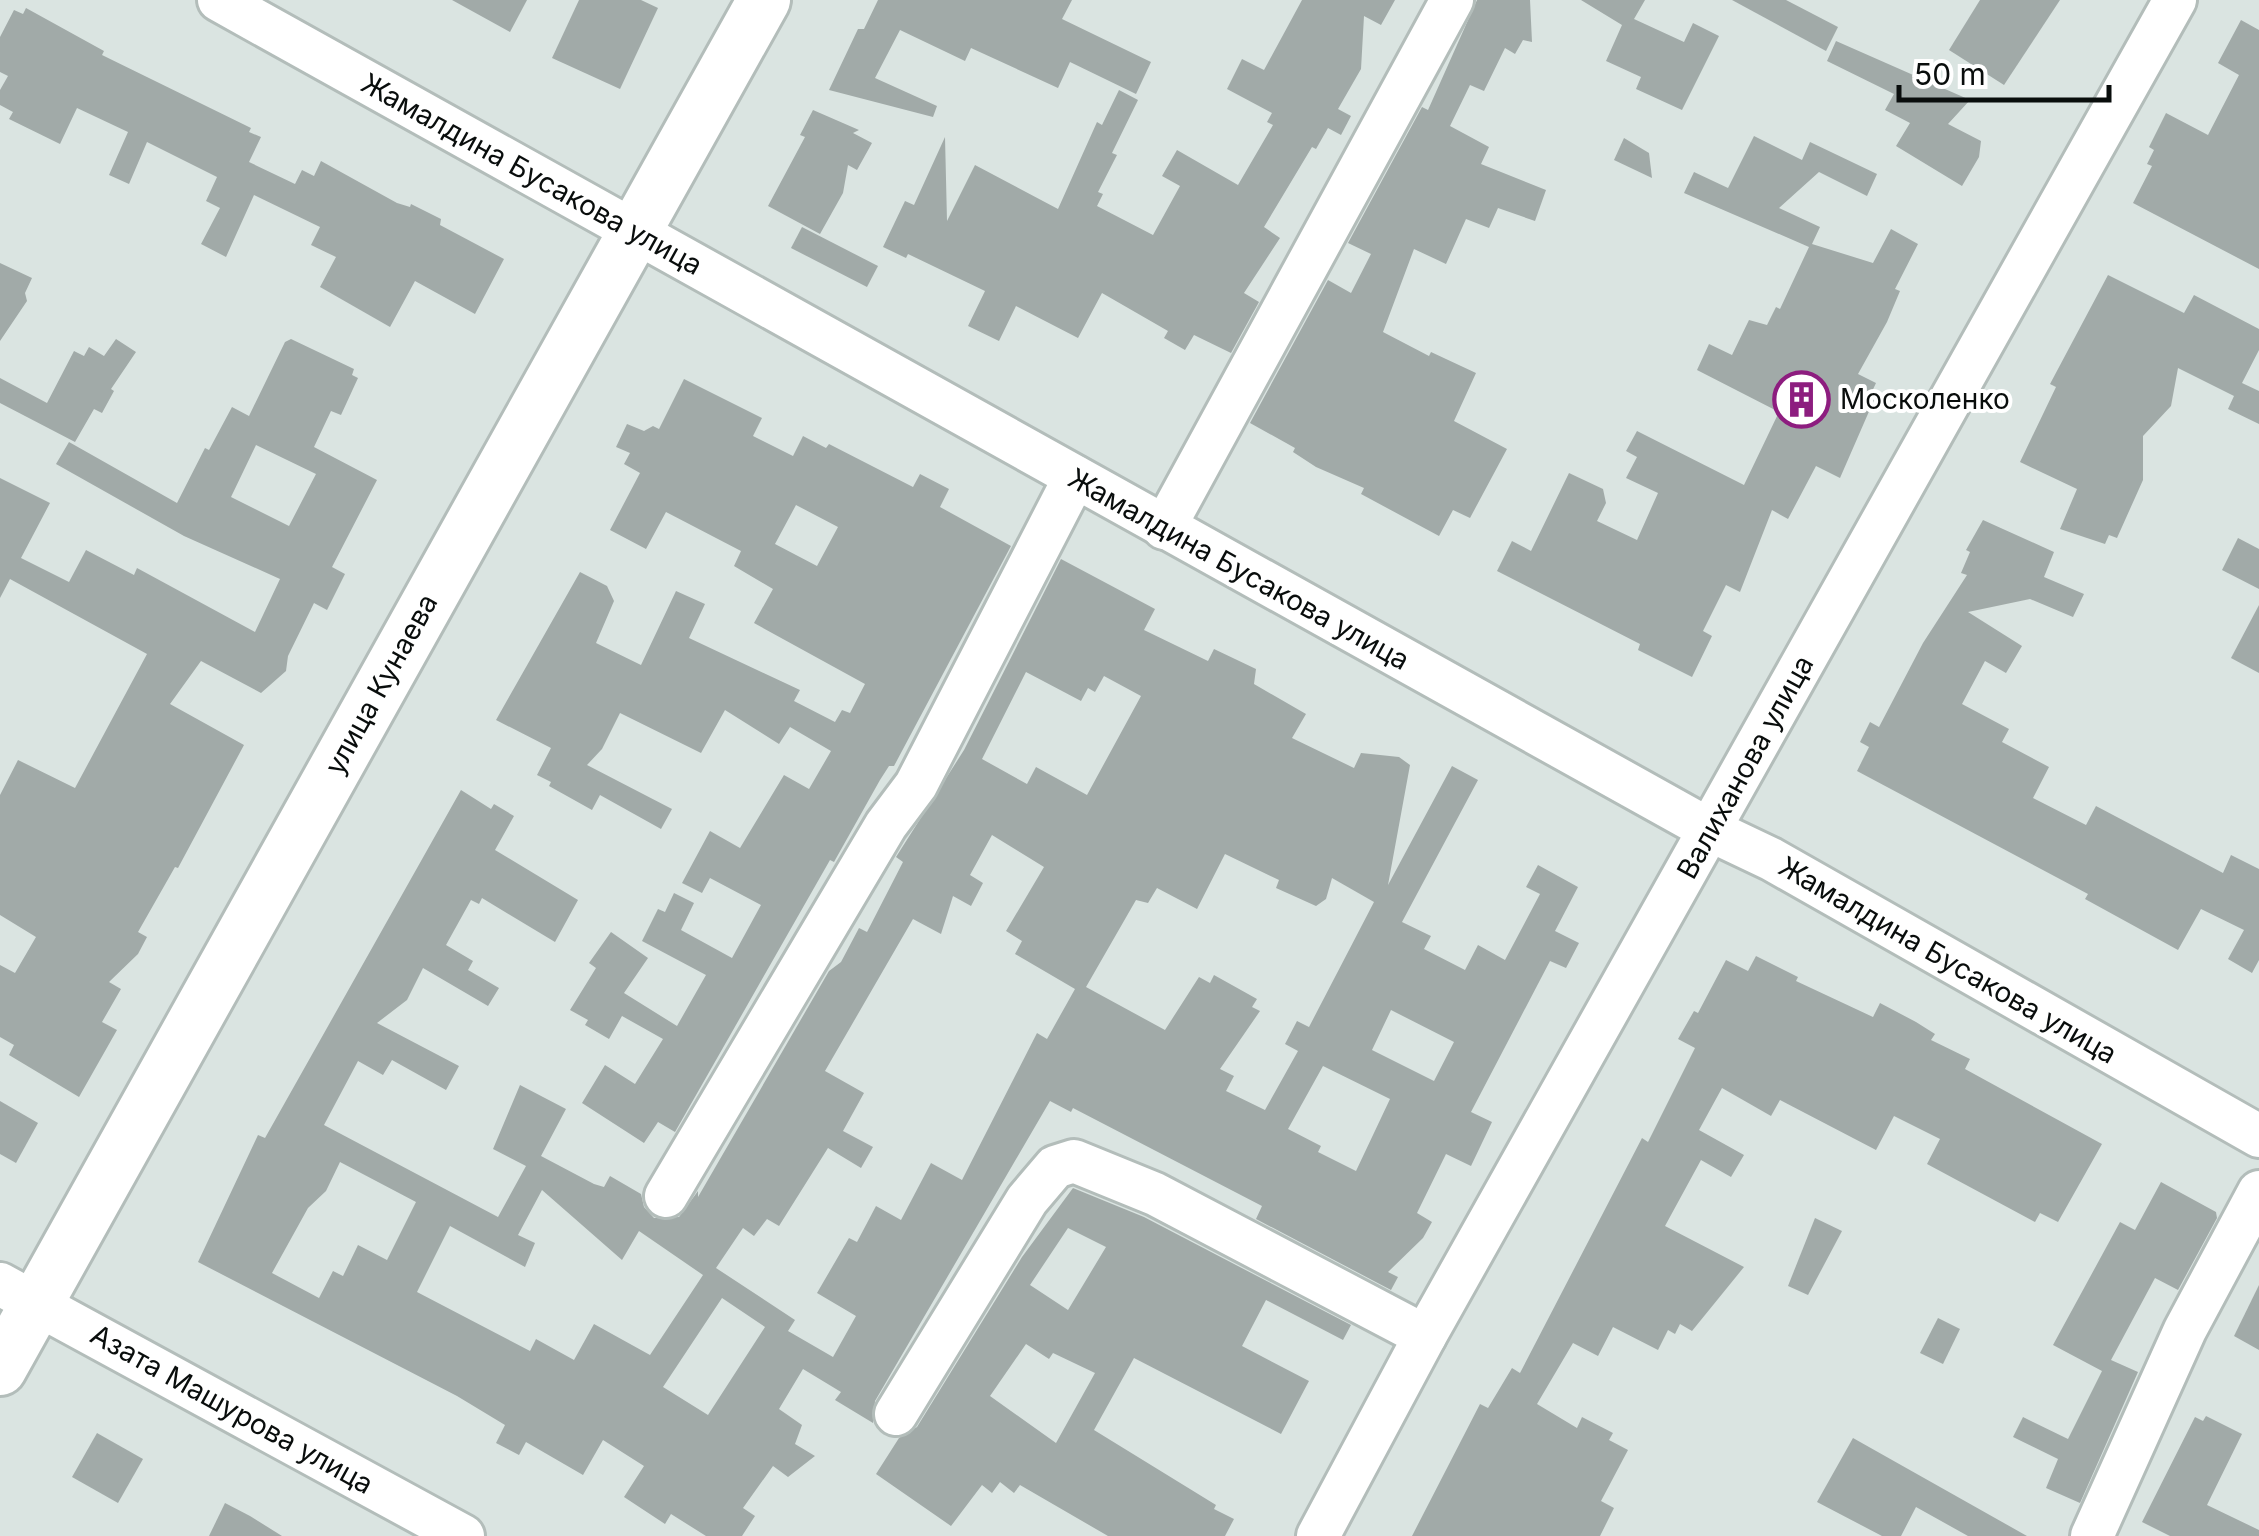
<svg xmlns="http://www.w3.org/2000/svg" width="2259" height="1536" font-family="Inter,sans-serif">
<rect width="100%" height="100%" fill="#dae4e1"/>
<g fill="#a1aaa8" fill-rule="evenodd">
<polygon points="452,0 527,0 510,32"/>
<polygon points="579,0 641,0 658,8 620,89 552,58"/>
<polygon points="878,0 1072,0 1062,19 1151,62 1136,94 1070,62 1058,88 971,48 965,61 900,30 875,78 937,106 933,117 829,90 858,29 864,29"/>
<polygon points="1302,0 1395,0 1381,25 1364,16 1361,69 1338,109 1351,116 1341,135 1328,128 1316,149 1312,147 1264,227 1280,238 1244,293 1259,302 1231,353 1194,335 1185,350 1164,338 1168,331 1102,293 1078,338 1016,306 999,341 968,326 985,291 908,254 906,258 883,247 905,201 914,205 945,137 947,221 975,165 1058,209 1097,122 1102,125 1119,90 1138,100 1112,153 1117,155 1098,192 1103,194 1097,206 1153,235 1180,186 1162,176 1177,150 1238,185 1273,125 1267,122 1272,113 1227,89 1242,59 1264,70"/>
<polygon points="1477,0 1530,0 1532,42 1523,40 1515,54 1505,48 1484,91 1470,85 1450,126 1489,147 1481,164 1546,190 1535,221 1498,208 1489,228 1466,219 1446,264 1414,249 1383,332 1429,356 1431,352 1476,373 1454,421 1507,449 1470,518 1453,510 1439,536 1361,494 1364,488 1316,467 1293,452 1295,448 1250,423 1328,280 1351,293 1371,254 1348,243 1422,107 1428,110"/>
<polygon points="1581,0 1645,0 1634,19 1684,42 1693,23 1719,36 1682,110 1636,89 1641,77 1606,61 1622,25"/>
<polygon points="1732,0 1786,0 1838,27 1826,51"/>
<polygon points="1980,0 2060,0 2004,85 1949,50"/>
<polygon points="26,8 104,51 102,55 251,128 249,132 261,137 249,162 295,184 302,170 314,176 321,161 397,203 410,207 411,204 441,219 440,225 504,259 475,314 415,281 390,327 320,287 336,257 311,245 320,227 254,195 226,257 201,244 220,208 206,201 217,177 147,142 129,184 109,175 128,132 77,108 60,144 9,119 13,112 0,105 0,90 8,76 0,72 0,37 14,10 23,14"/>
<polygon points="2241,20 2259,30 2259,269 2133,203 2152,166 2147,164 2154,150 2149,147 2166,113 2208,135 2239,75 2218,63"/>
<polygon points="1836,41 1970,100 1948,124 1981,141 1979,157 1962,186 1896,146 1910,123 1885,110 1894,94 1827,61"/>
<polygon points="813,110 859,130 853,133 872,143 857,170 848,165 843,193 820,234 768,206 805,137 800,135"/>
<polygon points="1754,136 1802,160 1810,142 1877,174 1867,196 1819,172 1779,208 1820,227 1812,244 1873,263 1891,229 1918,244 1895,289 1900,291 1887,322 1858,374 1876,383 1869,398 1874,400 1840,478 1816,466 1788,519 1772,510 1740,592 1726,585 1703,631 1712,636 1692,677 1638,650 1640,644 1497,571 1512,541 1531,551 1569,473 1603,489 1606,503 1597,521 1637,540 1658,493 1626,478 1637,457 1626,451 1637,431 1744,485 1779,412 1697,370 1709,344 1732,355 1749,320 1767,325 1776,307 1780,309 1809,247 1684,193 1694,172 1728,188"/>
<polygon points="1624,138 1649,153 1652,178 1614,160"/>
<polygon points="802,227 878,266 867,287 791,248"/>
<polygon points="0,263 32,278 25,293 27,301 0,341"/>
<polygon points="2108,275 2184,313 2194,295 2259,329 2259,350 2242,383 2259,391 2259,424 2228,409 2234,396 2178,368 2171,406 2143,436 2143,480 2117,538 2109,535 2105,544 2060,529 2077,489 2020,462 2056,387 2050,384"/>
<polygon points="116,339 136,352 111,389 114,391 102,413 94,409 75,442 0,403 0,378 47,403 74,351 84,356 89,347 104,356"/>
<path d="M291,339L354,369L352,375L358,378L341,415L331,411L314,447L377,480L332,567L345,574L327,610L314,603L288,656L286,671L261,693L201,661L170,704L244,745L178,868L175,867L138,932L147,937L138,954L109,982L121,989L102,1022L117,1030L79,1097L9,1055L14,1045L0,1037V965L15,973L36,937L0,915V795L18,760L75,788L147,654L10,579L0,598V478L50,503L21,558L69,582L86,550L134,575L137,568L255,632L280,579L184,536L56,464L69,442L177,503L205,448L209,450L232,407L249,416L285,342ZM256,445L316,474L289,526L231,497Z"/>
<path d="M684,379L762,418L753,436L793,456L803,436L826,448L829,444L913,487L920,474L949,489L940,507L1011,546L894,766H889L880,780L834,862L830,860L675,1132L658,1122L644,1143L582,1103L605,1065L635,1084L663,1039L622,1016L609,1039L585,1025L588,1020L570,1010L596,968L589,963L611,932L648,958L624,993L677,1026L706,975L642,941L658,909L665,912L674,893L694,903L681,930L732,958L761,905L710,878L702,893L682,883L710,831L740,848L784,775L809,789L831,751L790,727L779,744L725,710L701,753L620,713L602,749L587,765L672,809L661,829L600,795L592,810L549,786L551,782L537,775L551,748L496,720L580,572L607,586L614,601L596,643L641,665L676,591L705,604L689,638L800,690L794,701L835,722L842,710L850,713L865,684L754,623L773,589L734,566L741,551L666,512L646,549L610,530L640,473L624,464L630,453L616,447L627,424L644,431L653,426L659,429ZM796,505L838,527L817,566L775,544Z"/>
<polygon points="1983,520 2054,552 2044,577 2084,594 2073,617 2030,599 1968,612 2022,646 2006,673 1985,661 1962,704 2009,729 2002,742 2049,767 2033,798 2086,825 2096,806 2223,873 2231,855 2259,869 2259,960 2252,973 2228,959 2244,930 2201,909 2178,950 2085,899 2088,894 1857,771 1869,747 1860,742 1870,722 1879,727 1923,643 1967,575 1961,573 1970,552 1966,550"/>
<polygon points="2238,538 2259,549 2259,589 2222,570"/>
<path d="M1061,559L1155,609L1144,630L1208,661L1214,649L1256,669L1254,684L1306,714L1292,738L1354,768L1361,753L1399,757L1410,765L1388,885L1452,766L1478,780L1402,922L1431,936L1424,949L1465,970L1478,945L1505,960L1540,894L1526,887L1538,865L1578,887L1555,931L1579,943L1566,968L1550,961L1471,1112L1492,1122L1471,1166L1446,1154L1417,1213L1432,1222L1423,1238L1388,1272L1398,1277L1391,1290L1256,1219L1262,1206L1073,1108L1071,1112L1050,1101L875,1401L873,1423L835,1400L841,1392L803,1369L779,1409L802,1425L795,1444L815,1456L788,1477L773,1466L743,1508L755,1516L742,1536H706L671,1514L665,1524L624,1497L644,1466L603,1440L583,1475L526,1442L519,1455L496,1443L505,1425L457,1396L198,1262L258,1135L265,1138L461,790L491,809L494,804L514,816L495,850L578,900L555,942L482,898L479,904L471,900L446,945L473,961L468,970L499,988L488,1006L423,968L407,1000L377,1023L459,1066L446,1090L392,1060L383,1075L358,1061L324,1125L498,1217L526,1166L493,1149L520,1085L566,1109L541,1156L594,1184L604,1187L610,1176L641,1194L644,1207L654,1218L679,1217L698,1191V1197L829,971L841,962L859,928L867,932L903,862L896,857L964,750ZM1026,672L1081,701L1088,688L1095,692L1104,676L1141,696L1087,795L1036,767L1027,784L982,759ZM992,835L1044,867L1006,931L1022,941L1015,954L1075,989L1047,1039L1037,1033L962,1180L931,1163L901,1220L876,1206L857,1242L849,1238L817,1293L856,1316L833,1357L788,1331L795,1320L716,1268L743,1228L754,1236L767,1219L779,1226L828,1148L861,1168L873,1147L843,1131L864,1093L825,1071L913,919L941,934L953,896L971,906L983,883L970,875ZM1225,854L1279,880L1276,888L1316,906L1326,899L1332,878L1374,902L1309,1027L1297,1021L1285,1044L1298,1051L1265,1110L1226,1091L1234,1076L1220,1069L1260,1011L1252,1007L1257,999L1214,975L1210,983L1199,977L1165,1030L1086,987L1136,900L1148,903L1157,888L1197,909ZM1391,1010L1454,1042L1434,1081L1372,1050ZM1323,1066L1390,1099L1356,1171L1318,1152L1321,1146L1288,1129ZM340,1162L416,1202L387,1260L358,1245L343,1276L333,1271L319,1298L272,1273L308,1208L326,1191ZM542,1190L622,1260L639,1231L703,1275L650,1355L594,1324L574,1360L536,1339L530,1351L417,1292L450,1226L525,1267L535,1243L518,1235ZM722,1298L765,1327L708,1415L663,1387Z"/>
<polygon points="2259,605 2259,673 2231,658"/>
<polygon points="1756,956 1798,977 1796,981 1873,1017 1880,1003 1916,1022 1935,1034 1931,1040 1970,1059 1965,1069 2102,1144 2058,1222 2040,1213 2035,1222 1927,1164 1940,1139 1894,1116 1876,1150 1780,1100 1771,1116 1722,1088 1699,1130 1744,1155 1731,1177 1701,1160 1665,1226 1744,1267 1692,1331 1680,1324 1675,1334 1668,1330 1658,1350 1613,1327 1598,1356 1573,1343 1537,1404 1577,1428 1582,1417 1613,1433 1609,1440 1628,1450 1601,1501 1614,1508 1600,1536 1412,1536 1480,1404 1488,1408 1512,1368 1520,1373 1642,1138 1648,1142 1695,1048 1678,1039 1694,1011 1698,1013 1726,960 1748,971"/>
<polygon points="0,1101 38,1123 16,1163 0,1154"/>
<polygon points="2161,1182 2216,1212 2217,1218 2178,1290 2155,1278 2111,1360 2138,1372 2080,1503 2046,1488 2058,1459 2013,1437 2023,1417 2068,1439 2102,1371 2053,1345 2120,1222 2135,1230"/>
<path d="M1073,1188L1144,1217L1351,1325L1343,1340L1266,1300L1242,1346L1309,1381L1281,1434L1134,1358L1094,1430L1216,1505L1214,1509L1234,1519L1225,1536H1108L1020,1485L1014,1493L1000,1482L992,1493L982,1485L951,1526L876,1474L899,1438L917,1427L1022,1257ZM1068,1228L1106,1247L1068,1310L1030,1285ZM1026,1344L1049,1359L1053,1353L1095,1373L1056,1443L990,1396Z"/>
<polygon points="1815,1218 1842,1231 1808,1295 1788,1286"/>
<polygon points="2259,1285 2259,1350 2234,1336"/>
<polygon points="1938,1318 1960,1329 1943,1364 1920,1353"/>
<polygon points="2206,1416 2242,1434 2207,1505 2259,1530 2259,1536 2170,1536 2142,1522 2195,1417 2203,1421"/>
<polygon points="97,1433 143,1459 118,1503 72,1477"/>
<polygon points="1853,1438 2027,1536 1968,1536 1916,1507 1901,1536 1882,1536 1817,1502"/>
<polygon points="225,1503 250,1516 282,1536 209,1536"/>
</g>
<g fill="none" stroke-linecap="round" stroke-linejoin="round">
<defs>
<g id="minor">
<polyline points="219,0 1710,830 1771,859 2259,1136"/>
<polyline points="1164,528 1452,0"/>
<polyline points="666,1196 886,825 916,785 1075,477"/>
<polyline points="0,1284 463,1536"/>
<polyline points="896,1414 1027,1200 1055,1167 1074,1161 1155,1194 1425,1336"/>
<polyline points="1318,1536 1425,1336 2175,0"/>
<polyline points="2092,1536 2185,1330 2259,1192"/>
</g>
<polyline id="major" points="0,1369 764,0"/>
</defs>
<use href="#minor" stroke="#b3bdba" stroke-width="48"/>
<use href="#major" stroke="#b3bdba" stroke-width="58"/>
<use href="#minor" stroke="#fff" stroke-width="42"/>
<use href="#major" stroke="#fff" stroke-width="52"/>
</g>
<defs>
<symbol id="building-ring" viewBox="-11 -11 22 22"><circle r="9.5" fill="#fff" stroke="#8d1d7f" stroke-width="1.5"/><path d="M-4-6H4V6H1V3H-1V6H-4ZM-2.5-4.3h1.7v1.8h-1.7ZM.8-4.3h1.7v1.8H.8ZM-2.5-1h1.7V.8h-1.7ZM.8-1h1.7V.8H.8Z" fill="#8d1d7f"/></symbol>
</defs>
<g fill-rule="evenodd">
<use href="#building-ring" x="1770" y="368" width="63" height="63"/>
</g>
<g text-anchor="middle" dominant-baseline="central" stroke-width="8" stroke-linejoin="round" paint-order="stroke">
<g font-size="28" fill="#090d0c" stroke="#fff">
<text transform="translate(532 174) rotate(29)">Жамалдина Бусакова улица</text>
<text transform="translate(1239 569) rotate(29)">Жамалдина Бусакова улица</text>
<text transform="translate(381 684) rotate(-61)">улица Кунаева</text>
<text transform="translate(1745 767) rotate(-61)">Валиханова улица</text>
<text transform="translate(1948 960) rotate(30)">Жамалдина Бусакова улица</text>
<text transform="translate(232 1409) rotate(29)">Азата Машурова улица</text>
</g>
<g font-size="28" fill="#090d0c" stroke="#fff" text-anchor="start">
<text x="1840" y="399">Москоленко</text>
</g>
</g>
<path d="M1899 85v15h210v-15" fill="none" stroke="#090d0c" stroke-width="5"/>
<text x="1914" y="85" font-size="30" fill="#090d0c" stroke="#ffffff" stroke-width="8" paint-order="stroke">50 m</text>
</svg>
